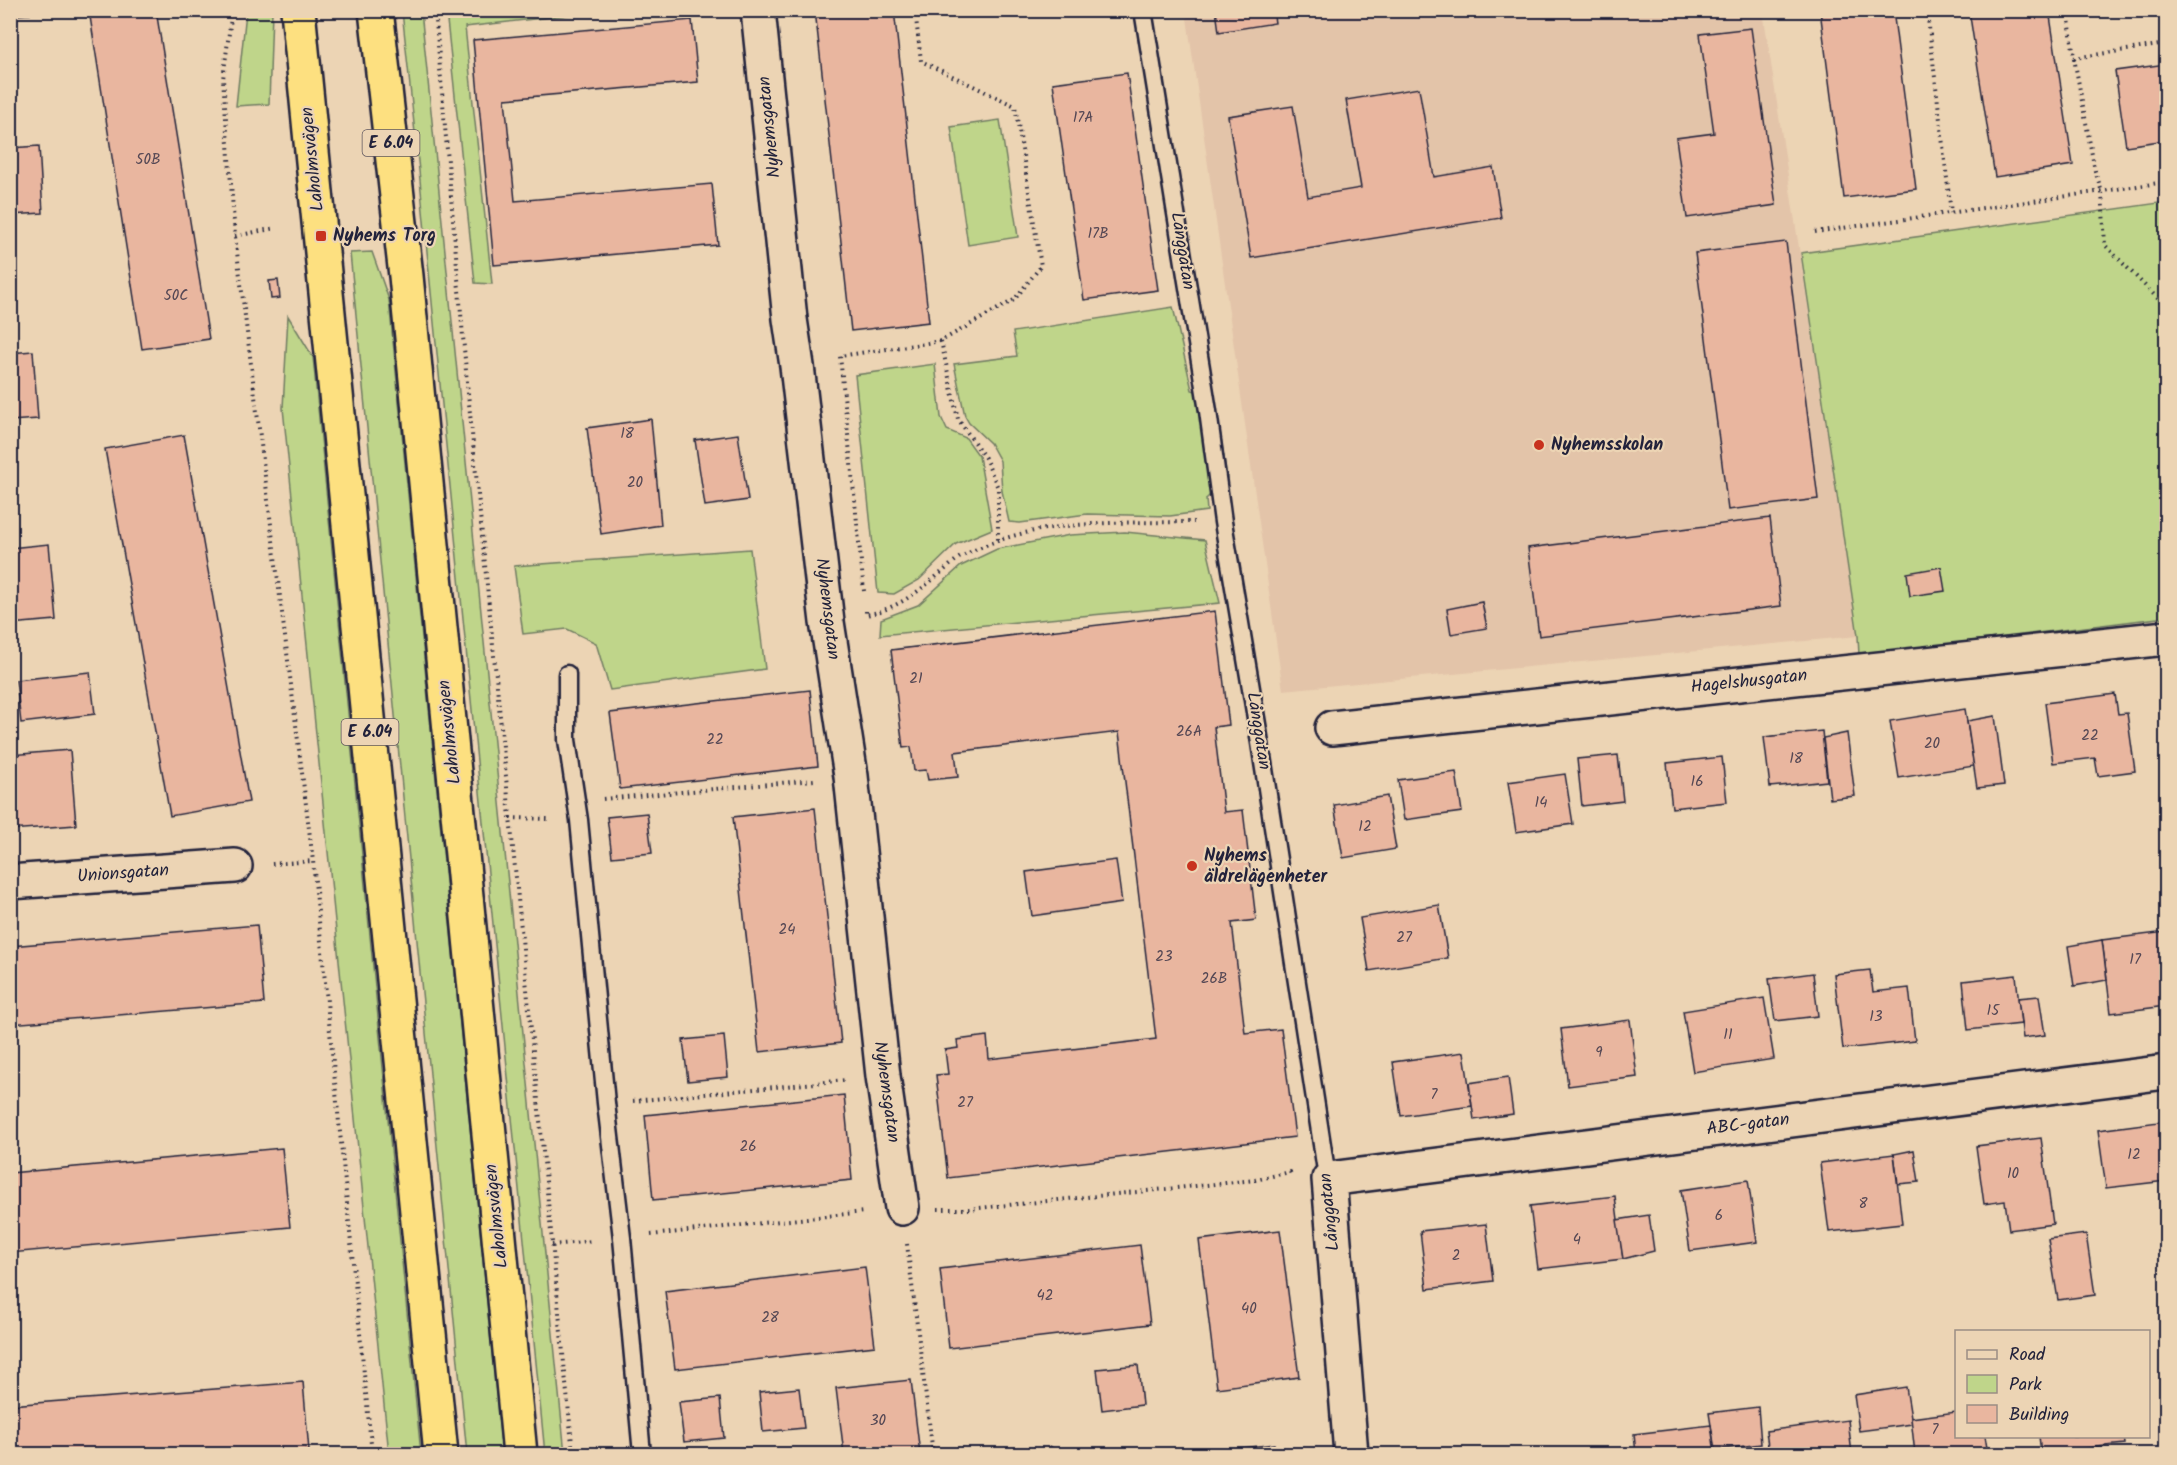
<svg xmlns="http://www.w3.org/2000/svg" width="2177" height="1465" font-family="Kalam,sans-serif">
<rect width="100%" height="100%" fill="#ecd4b4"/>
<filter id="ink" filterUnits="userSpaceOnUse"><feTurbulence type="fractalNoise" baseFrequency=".0167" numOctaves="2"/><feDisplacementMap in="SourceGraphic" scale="12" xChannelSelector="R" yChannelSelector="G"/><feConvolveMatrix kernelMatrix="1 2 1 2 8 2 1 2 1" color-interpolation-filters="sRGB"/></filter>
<g filter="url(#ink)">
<polygon fill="#e3c4a9" points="1186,11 1763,11 1858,636 1283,690"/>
<g fill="#bfd58a" stroke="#707c62" stroke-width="1.5">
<polygon points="272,11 269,104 236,106 246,12"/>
<polygon points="402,11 421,11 565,1454 545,1454 420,180"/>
<polygon points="446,11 604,11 465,27 492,284 475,283"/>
<polygon points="1000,120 1018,237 968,245 951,127"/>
<polygon points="2166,202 2166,617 1859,655 1858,636 1801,253"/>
<polygon points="372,252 389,300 502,1454 467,1454 350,253"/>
<polygon points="1173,307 1192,390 1215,397 1227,478 1206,499 1207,511 1170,516 1087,514 1020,523 1009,522 1002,491 1000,461 990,443 969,423 965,416 954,364 1017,356 1013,332"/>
<polygon points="288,316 313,357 421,1454 389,1454 283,408"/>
<polygon points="935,364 941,417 947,430 966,438 979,456 992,529 956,544 919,580 894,594 878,593 855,375"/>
<polygon points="1125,532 1205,540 1220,603 880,635 881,619 918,605 961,566 997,549 1070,535"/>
<polygon points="750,549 765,669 610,690 596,643 567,629 523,634 514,566"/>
</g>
<g fill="#e9b69f" stroke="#22223b" stroke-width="1.5">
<polygon points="10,10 30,10 30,14 10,15"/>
<polygon points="89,10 156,10 209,339 142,349"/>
<polygon points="815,10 894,10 929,322 851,331"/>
<polygon points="1216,10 1273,10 1275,23 1219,32"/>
<polygon points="1820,10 1893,10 1916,189 1844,198"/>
<polygon points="1969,10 2049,10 2073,165 1995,177"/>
<polygon points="692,20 698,82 505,99 515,201 712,184 718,245 494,265 473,40"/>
<polygon points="1751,28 1776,205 1687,218 1676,138 1714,133 1700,34"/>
<polygon points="2166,64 2166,140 2126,146 2115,71"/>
<polygon points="1127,73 1158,290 1084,300 1053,83"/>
<polygon points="1419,88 1434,177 1493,167 1501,218 1251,258 1228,116 1293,106 1308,197 1361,188 1346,100"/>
<polygon points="39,146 43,213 10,215 10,148"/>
<polygon points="1786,242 1818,499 1728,510 1695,253"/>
<polygon points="278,280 280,298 271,299 269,281"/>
<polygon points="33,351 38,419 10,421 10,353"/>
<polygon points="651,419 661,525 601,534 587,428"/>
<polygon points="738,434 748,500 705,506 695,440"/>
<polygon points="184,435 249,802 170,816 105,449"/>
<polygon points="1770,518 1781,606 1539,636 1528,548"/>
<polygon points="49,544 56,620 10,624 10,548"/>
<polygon points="1941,567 1945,591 1910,596 1907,573"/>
<polygon points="1482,602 1487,628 1451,634 1447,609"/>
<polygon points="1215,611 1229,725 1214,727 1224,812 1243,810 1256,920 1232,923 1245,1033 1281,1029 1295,1137 948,1178 936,1075 948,1074 945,1050 958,1048 957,1040 987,1036 989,1059 1156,1039 1119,732 955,752 958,777 928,780 926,770 914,771 911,747 903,748 891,650"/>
<polygon points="90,672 95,714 21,723 16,680"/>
<polygon points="810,690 818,766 620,789 610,713"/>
<polygon points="2115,694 2118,714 2127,713 2135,771 2098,776 2095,758 2053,763 2045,703"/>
<polygon points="1965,709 1974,766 1899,778 1890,721"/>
<polygon points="1995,716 2004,785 1977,788 1967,721"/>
<polygon points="1822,731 1827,781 1770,787 1764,737"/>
<polygon points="1847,733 1855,796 1830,799 1823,738"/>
<polygon points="70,750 76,825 10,830 10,755"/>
<polygon points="1618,755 1623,801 1582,806 1577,759"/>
<polygon points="1722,757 1727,802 1672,808 1667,763"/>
<polygon points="1456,772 1462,812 1404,820 1398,780"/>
<polygon points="1565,774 1573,824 1516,832 1508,782"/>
<polygon points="1387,796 1396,849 1343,858 1334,805"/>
<polygon points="815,808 841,1043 759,1052 733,817"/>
<polygon points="647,813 652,853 612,857 607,817"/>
<polygon points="1116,860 1122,903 1032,916 1026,872"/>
<polygon points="1439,905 1448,958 1369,971 1360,918"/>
<polygon points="257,925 264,1003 10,1024 10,946"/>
<polygon points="2166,932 2166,1006 2111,1013 2102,940"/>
<polygon points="2102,940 2107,980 2074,986 2068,946"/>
<polygon points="1870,970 1873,992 1909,988 1915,1041 1843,1049 1834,974"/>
<polygon points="1813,973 1818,1016 1775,1021 1769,979"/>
<polygon points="2016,975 2021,1024 1968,1030 1963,981"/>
<polygon points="2039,996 2045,1035 2023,1038 2018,998"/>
<polygon points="1764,998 1774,1059 1693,1072 1683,1011"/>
<polygon points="1630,1020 1637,1077 1568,1086 1561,1029"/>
<polygon points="724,1036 728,1077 688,1081 683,1040"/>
<polygon points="1464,1052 1472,1106 1401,1116 1393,1062"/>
<polygon points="1508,1077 1513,1114 1474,1120 1469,1083"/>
<polygon points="844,1095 852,1180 653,1200 645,1115"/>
<polygon points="2166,1121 2166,1181 2106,1188 2098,1130"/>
<polygon points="2041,1138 2053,1224 2009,1230 2005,1201 1984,1204 1976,1146"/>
<polygon points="282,1148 290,1227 10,1253 10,1173"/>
<polygon points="1914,1150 1919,1182 1898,1184 1894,1154"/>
<polygon points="1894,1154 1902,1224 1829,1232 1820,1163"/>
<polygon points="1748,1180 1757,1242 1690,1251 1681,1190"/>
<polygon points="1615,1196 1623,1259 1538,1269 1530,1206"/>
<polygon points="1649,1215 1654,1251 1623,1259 1617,1220"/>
<polygon points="1486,1224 1493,1281 1427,1289 1420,1231"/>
<polygon points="1280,1230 1299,1377 1217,1388 1199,1240"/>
<polygon points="2086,1234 2095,1295 2058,1300 2048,1239"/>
<polygon points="1140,1245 1150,1324 949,1348 940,1269"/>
<polygon points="865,1267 875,1346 675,1369 665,1291"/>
<polygon points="1138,1365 1142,1405 1102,1410 1097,1369"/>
<polygon points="911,1380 920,1454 844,1454 836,1388"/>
<polygon points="303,1382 309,1451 267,1454 10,1454 10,1405"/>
<polygon points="1906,1387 1912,1424 1859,1431 1854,1395"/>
<polygon points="799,1388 804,1428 763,1432 759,1392"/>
<polygon points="720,1398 724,1438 684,1442 679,1402"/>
<polygon points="1758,1407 1761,1444 1715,1450 1709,1413"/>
<polygon points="1956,1412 1956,1436 1985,1436 1988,1454 1915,1454 1911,1418"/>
<polygon points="1848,1420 1852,1454 1769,1454 1766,1431"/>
<polygon points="1711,1425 1715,1454 1636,1454 1634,1434"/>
<polygon points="2039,1436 2124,1436 2125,1444 2041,1453"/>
<polygon points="1274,1444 1275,1454 1192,1454"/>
<polygon points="1050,1446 1061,1454 1043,1454"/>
</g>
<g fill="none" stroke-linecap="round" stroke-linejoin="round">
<defs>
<g id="service">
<polyline points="1143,10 1208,411 1223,522 1258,730 1325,1164 1329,1179"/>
<polyline points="567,674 567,740 579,820 606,1103 622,1238 642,1454"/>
</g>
<g id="minor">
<polyline points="758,10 790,319 797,366 827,622 851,776 883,1076 902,1208"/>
<polyline points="1332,728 2166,638"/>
<polyline points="10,882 235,866"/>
<polyline points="1351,1454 1329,1179 2166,1072"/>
</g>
<g id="trunk">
<polyline points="298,10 441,1454"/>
<polyline points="376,10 406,276 520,1454"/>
</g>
</defs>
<use href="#service" stroke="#22223b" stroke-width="21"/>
<use href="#minor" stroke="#22223b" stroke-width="38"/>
<use href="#trunk" stroke="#22223b" stroke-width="38"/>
<g stroke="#22223b" stroke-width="4" stroke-dasharray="1.5 4.5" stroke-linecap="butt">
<polyline points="232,10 223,79 235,236 313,861 372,1454"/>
<polyline points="435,10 467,383 573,1454"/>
<polyline points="1927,10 1951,213"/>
<polyline points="2068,10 2074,58 2166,44"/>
<polyline points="2074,58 2095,171 2102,192 2105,245 2166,307"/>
<polyline points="1815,232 2166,182"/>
<polyline points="235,236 276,228"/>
<polyline points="941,341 958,419 985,458 998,488 998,539"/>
<polyline points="864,591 840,356 941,341 1014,300 1041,266 1015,106 921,61 915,10"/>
<path d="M866,611V615C895,609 916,594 938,575C945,570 952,563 959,558C1028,518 1117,523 1194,522"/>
<polyline points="603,799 814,780"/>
<polyline points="510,818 551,819"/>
<polyline points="272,864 313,861"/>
<polyline points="633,1101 846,1080"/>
<polyline points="938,1209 969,1209 1255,1180 1290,1172 1291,1175"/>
<polyline points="651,1235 864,1212"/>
<polyline points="907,1244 933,1454"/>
<polyline points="552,1245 593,1241"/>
</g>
<use href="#service" stroke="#ecd4b4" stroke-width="16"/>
<use href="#minor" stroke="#ecd4b4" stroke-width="33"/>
<use href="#trunk" stroke="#fde080" stroke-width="33"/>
</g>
</g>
<g fill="#c8321e" stroke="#ecd4b4" stroke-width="2">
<rect x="315" y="230" width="12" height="12" rx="3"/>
<circle cx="1539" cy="445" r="6"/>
<circle cx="1192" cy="866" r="6"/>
</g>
<g text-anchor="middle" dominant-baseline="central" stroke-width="4.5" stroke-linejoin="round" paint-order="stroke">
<g font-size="15" fill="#544754">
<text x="1083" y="118">17A</text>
<text x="148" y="160">50B</text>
<text x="1098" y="234">17B</text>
<text x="176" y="296">50C</text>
<text x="627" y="434">18</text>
<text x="635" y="483">20</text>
<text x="916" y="679">21</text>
<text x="1189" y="732">26A</text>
<text x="2090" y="736">22</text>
<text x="715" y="740">22</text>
<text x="1932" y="744">20</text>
<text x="1796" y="759">18</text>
<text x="1697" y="782">16</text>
<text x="1541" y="803">14</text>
<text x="1365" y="827">12</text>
<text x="787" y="930">24</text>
<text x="1404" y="938">27</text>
<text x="1164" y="957">23</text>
<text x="2135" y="960">17</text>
<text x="1214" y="979">26B</text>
<text x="1993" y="1011">15</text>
<text x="1876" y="1017">13</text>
<text x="1728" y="1035">11</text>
<text x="1599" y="1053">9</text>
<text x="1434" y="1095">7</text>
<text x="965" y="1103">27</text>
<text x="748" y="1147">26</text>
<text x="2134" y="1155">12</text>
<text x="2013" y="1174">10</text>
<text x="1863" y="1204">8</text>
<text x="1719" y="1216">6</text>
<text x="1577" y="1240">4</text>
<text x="1456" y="1256">2</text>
<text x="1045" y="1296">42</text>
<text x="1249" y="1309">40</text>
<text x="770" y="1318">28</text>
<text x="878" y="1421">30</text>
<text x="1935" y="1430">7</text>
</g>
<g fill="#ecd4b4" stroke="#5f575f" stroke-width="1.5">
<rect x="362.5" y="130" width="57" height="26" rx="4.5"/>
<rect x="341.5" y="719" width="57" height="26" rx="4.5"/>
</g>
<g font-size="16" font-weight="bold" fill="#22223b">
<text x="391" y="143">E 6.04</text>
<text x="370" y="732">E 6.04</text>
</g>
<g font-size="18" fill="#22223b" stroke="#ecd4b4">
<text transform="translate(770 127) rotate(-96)">Nyhemsgatan</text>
<text transform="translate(313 159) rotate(-96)">Laholmsvägen</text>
<text transform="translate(1182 251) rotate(81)">Långgatan</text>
<text transform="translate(827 609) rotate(83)">Nyhemsgatan</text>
<text transform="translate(1749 682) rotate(-6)">Hagelshusgatan</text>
<text transform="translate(1258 731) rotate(81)">Långgatan</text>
<text transform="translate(450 732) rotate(-96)">Laholmsvägen</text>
<text transform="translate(123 874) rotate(-4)">Unionsgatan</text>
<text transform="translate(886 1092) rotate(82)">Nyhemsgatan</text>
<text transform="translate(1748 1125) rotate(-7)">ABC-gatan</text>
<text transform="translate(1330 1212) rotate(-96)">Långgatan</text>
<text transform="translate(497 1216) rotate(-96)">Laholmsvägen</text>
</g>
<g font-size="18" font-weight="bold" fill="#22223b" stroke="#ecd4b4" text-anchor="start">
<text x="333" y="236">Nyhems Torg</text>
<text x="1551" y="445">Nyhemsskolan</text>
<text x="1204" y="856">Nyhems<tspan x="1204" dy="21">äldrelägenheter</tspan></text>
</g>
</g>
<rect width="2177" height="1465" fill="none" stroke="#ecd4b4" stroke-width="36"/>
<rect x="18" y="18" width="2141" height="1429" fill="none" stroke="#22223b" stroke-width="2" filter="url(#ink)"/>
<rect x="1955" y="1330" width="195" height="108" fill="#ecd4b4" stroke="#9b8d84" stroke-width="1.5"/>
<rect x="1967" y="1350" width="30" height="9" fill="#ecd4b4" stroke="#9b8d84" stroke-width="1.5"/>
<text x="2009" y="1360" font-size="18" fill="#22223b">Road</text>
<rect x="1967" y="1375" width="30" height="18" fill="#bfd58a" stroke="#9b8d84" stroke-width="1.5"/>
<text x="2009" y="1390" font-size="18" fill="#22223b">Park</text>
<rect x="1967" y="1405" width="30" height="18" fill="#e9b69f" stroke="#9b8d84" stroke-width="1.5"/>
<text x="2009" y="1420" font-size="18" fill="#22223b">Building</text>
</svg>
